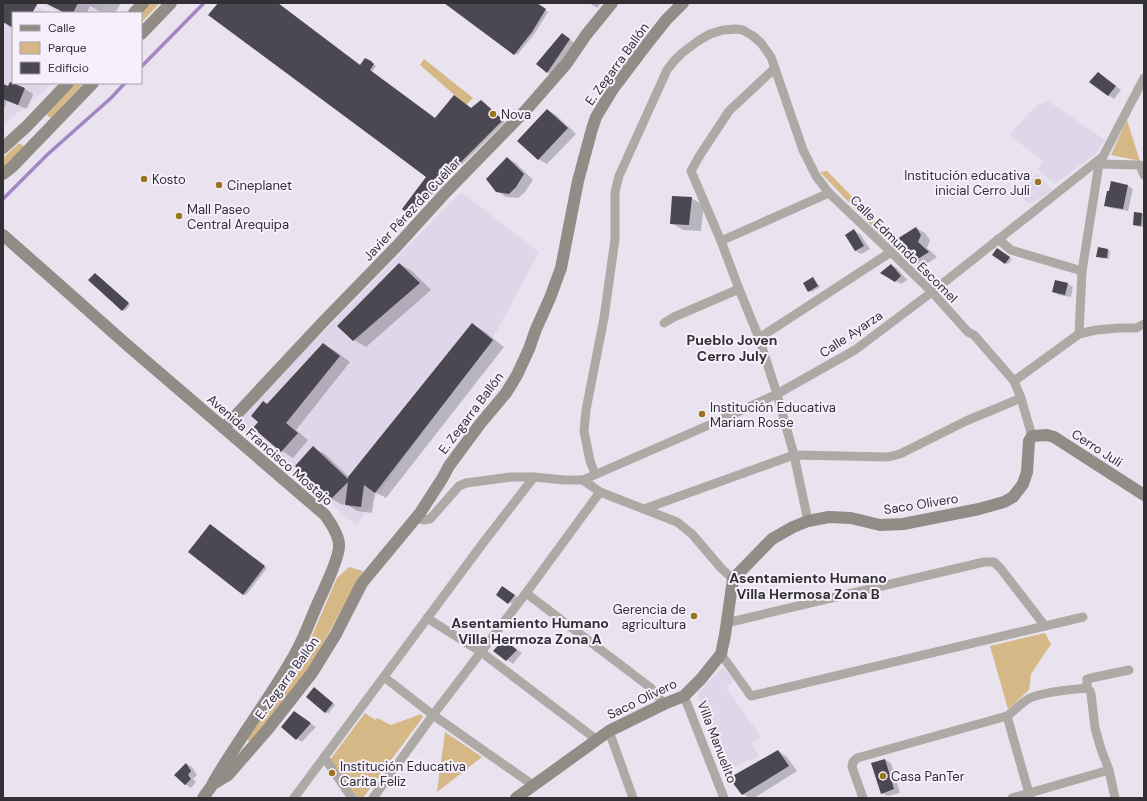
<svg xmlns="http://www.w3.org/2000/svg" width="1147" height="801" font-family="'DM Sans',sans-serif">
<rect width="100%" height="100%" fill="#e8e3ef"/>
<g fill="#ded6e9">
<polygon points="3,3 30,3 49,13 13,13 13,83 49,83 45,90 3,125"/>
<polygon points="40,3 105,3 99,13 61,13"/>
<polygon points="1048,101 1105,140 1096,154 1054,184 1038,169 1043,161 1009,135 1037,105"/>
<polygon points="1037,174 1053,190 1030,204 1019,195"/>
<polygon points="461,192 539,252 498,329 356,525 234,423"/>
<polygon points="723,667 734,681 726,687 761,737 752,743 759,756 730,769 699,699 699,692"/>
</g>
<g fill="#d6b887">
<polygon points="150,3 160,3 141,23 141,13"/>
<polygon points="424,59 473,98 466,105 420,65"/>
<polygon points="75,83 84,83 51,118 49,117 47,115 47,112"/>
<polygon points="1127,120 1140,161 1111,155"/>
<polygon points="18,144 21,144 23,145 24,148 3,167 3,158"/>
<polygon points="827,171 889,234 903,257 881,236 820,172"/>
<polygon points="349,567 363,571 306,674 253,742 246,740 298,668 337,578"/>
<polygon points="1045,633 1051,644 1031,674 1029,690 1008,709 990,646"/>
<polygon points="365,713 375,720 377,718 391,725 421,714 423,717 363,798 358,798 329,761"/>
<polygon points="445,732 482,757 437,792"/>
</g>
<g fill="#0003">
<polygon points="46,3 121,3 115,13 103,13 90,6 87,13 66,13"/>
<polygon points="225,3 277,3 361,66 366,59 376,66 372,72 435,119 455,96 471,109 484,102 505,122 438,188 412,216 409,215 427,177"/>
<polygon points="446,3 536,3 548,12 535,33 517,55"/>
<polygon points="589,3 601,3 597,8"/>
<polygon points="567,37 574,43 552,75 547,72"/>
<polygon points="1098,73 1121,90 1114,99 1108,95"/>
<polygon points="3,85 9,88 25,89 33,94 27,109 7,101 3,111"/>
<polygon points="547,110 556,115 576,134 547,164 538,159"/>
<polygon points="507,158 516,163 533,180 525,192 518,198 506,197 497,191"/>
<polygon points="1111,183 1128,186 1133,189 1128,211 1110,208 1105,205"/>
<polygon points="691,198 704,205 701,231 683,230 671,223"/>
<polygon points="1142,213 1144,215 1143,227 1136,226 1134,225"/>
<polygon points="916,228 925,233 930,240 927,248 937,257 922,267 913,262"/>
<polygon points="854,231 860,234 870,249 861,254 856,251"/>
<polygon points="1098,249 1108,250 1110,251 1109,259 1100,258 1098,256"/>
<polygon points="1000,251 1012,259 1008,264 1005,263"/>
<polygon points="400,264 412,271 431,290 366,347 354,340"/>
<polygon points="891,265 897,268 907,280 901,284 882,273"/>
<polygon points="98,276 130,305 125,311 122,310"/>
<polygon points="813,279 815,280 820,287 812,292 809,291"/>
<polygon points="1068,284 1073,287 1071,297 1059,295 1053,292"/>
<polygon points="472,324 484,331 504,347 386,498 375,492 372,513 357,511 346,504 346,502 343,505 332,499 296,466 313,448 325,454 349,477"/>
<polygon points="323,344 334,350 350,362 296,430 308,440 293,458 282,451 255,428 260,422 268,405"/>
<polygon points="212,527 267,568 246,595 243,594"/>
<polygon points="503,587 520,599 515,606 497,594"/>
<polygon points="504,640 522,653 513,664 495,651"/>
<polygon points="317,690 335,705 328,714 326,712"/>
<polygon points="300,716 316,727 302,742 297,739"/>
<polygon points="778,751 787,757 797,771 754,798 750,798 743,794"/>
<polygon points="885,760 891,763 900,793 888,796 882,793 873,764"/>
<polygon points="186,764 192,767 197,775 193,779 196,782 191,788 185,784"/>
</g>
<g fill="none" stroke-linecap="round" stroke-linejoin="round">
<g stroke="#a286c4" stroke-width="3.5">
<polyline points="141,67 204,3"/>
<polyline points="3,199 48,154 111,98 125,83"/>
</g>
</g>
<g fill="#4c4852">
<polygon points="3,3 38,3 32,13 13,13 13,28 3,22"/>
<polygon points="45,3 78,3 73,13 65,13"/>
<polygon points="218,3 278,3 360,65 365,58 371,61 374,64 370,70 435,118 454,95 471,108 481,100 503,120 436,187 409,215 402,209 426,177 386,147 208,15"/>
<polygon points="444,3 537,3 546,9 532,32 514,55"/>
<polygon points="562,33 570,39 547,73 536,64"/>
<polygon points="1098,72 1116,86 1108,96 1089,82"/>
<polygon points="10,82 25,88 18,105 3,99 3,84 8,86"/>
<polygon points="547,109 568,128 538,160 517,141"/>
<polygon points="507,157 524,174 516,187 509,194 496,192 486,179"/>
<polygon points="1111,181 1128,185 1123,209 1104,206 1107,191 1109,191"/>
<polygon points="672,196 692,197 689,225 670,224"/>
<polygon points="1134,212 1142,213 1141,226 1133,225"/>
<polygon points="916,227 921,235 918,242 929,252 913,262 897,239"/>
<polygon points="854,229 864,246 855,251 845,235"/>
<polygon points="1098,247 1108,249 1107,258 1096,257"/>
<polygon points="997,248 1010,257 1005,264 992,255"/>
<polygon points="399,263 420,283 353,341 337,326"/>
<polygon points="891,264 901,276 895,282 880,273"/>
<polygon points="95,273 129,303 122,311 88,280"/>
<polygon points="813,277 818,286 808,292 803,283"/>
<polygon points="1055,280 1068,283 1065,295 1052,292"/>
<polygon points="472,323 493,340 375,493 364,485 361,507 345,505 348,482 331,499 295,466 313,446 348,479 348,477"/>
<polygon points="323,343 340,356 286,423 298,433 281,452 253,428 258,422 251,416 263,401 267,404"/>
<polygon points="210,524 265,566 243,595 188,552"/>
<polygon points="502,586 515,595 508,604 496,595"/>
<polygon points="504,639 517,650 506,661 493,651"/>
<polygon points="314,687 333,703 325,713 306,697"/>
<polygon points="294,711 311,723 296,740 281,727"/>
<polygon points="778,750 789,766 742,795 729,778"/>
<polygon points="885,759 894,789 881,794 871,763"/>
<polygon points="186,763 191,771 188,775 191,779 185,785 174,775"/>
</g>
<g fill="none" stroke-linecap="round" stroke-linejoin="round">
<g stroke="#ada9a4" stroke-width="9">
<polyline points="775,68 729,111 700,155 691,171 721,241 739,289 759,338 777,394 794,455 808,521"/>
<polyline points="1099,164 1140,165 1144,175"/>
<polyline points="998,239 1011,250 1082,271"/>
<polyline points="721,241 829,193"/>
<polyline points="664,323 674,317 739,289"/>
<polyline points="1079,334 1082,271 1099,164 1144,78"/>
<polyline points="759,338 891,252"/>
<polyline points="1014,381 1079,334 1096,330 1119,328 1136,328 1144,324"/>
<polyline points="595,474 590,461 584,431 586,410 604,318 615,239 615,192 619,176 667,70 674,61 682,53 698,41 710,34 723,30 736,29 743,30 753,36 761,43 771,57 803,150 816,176 829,193 891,252 932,292 968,332 974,335 1014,381 1021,398 1032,436"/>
<polyline points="583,480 716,422 777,394 855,350 932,292 1101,158"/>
<polyline points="644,509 794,455 888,457 900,454 966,421 1021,398"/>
<polyline points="417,516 423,520 430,519 459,486 466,483 511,477 534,477 564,480 583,480 600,492 677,522 692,534 721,568 733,579"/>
<polyline points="526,593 651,688 664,704"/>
<polyline points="427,618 481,652 597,740"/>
<polyline points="726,623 984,562 994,562 1001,569 1045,626"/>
<polyline points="721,654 751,696 1083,617"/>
<polyline points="384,677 433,715 533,785"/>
<polyline points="684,696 724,798"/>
<polyline points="1007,716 1030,797"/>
<polyline points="609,731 633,798"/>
<polyline points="324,757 352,798"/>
<polyline points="294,798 483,543 534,477"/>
<polyline points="373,798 433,715 526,593 600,492"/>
<path d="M863,798L852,767L853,762L857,758L1007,716C1015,710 1022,702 1030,698C1046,691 1070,690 1087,688"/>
<polyline points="1012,798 1109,770"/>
<polyline points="1115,798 1109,770 1101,749 1095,728 1091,694 1090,691 1087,688 1087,679 1091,678 1129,670"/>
</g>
<g stroke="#918c85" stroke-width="12">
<polyline points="134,13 143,3"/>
<polyline points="141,34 171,3"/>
<polyline points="3,148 27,126 68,83"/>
<polyline points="3,174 12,167 93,83"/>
<path d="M3,235L54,280L126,344L325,515C330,522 339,536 339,545C340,556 326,585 321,596C312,615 305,636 295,654C270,699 238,739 213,783"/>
<polyline points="224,428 323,322 396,247 446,192 526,110 567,63 586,35 612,3"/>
<polyline points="203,798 213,784 228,775 268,729 312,673 336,634 362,583 420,513 442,479 449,466 480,424 506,393 517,375 529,349 536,329 550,298 561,268 578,181 592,129 596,117 613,89 644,48 666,20 683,3"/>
<polyline points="516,798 609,731 664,704 684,696 701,679 721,654 725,635 733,579 772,539 793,527 808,521 829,517 851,518 880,525 903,524 979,509 1004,502 1013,497 1023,484 1027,472 1029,441 1032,436 1047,435 1054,437 1144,495"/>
</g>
</g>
<g fill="#9d7221" stroke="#f5f0fc" stroke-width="1.5">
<circle cx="493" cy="114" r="4"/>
<circle cx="144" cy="179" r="4"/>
<circle cx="1038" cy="182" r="4"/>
<circle cx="219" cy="185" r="4"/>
<circle cx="179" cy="216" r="4"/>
<circle cx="702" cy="414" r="4"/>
<circle cx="694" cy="616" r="4"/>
<circle cx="332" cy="773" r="4"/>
<circle cx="883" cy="776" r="4"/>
</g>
<g text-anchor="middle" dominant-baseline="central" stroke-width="4" stroke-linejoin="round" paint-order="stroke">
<g font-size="13" fill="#323035" stroke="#f5f0fc">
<text transform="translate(617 64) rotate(-54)">E. Zegarra Ballón</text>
<text transform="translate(412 209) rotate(-47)">Javier Pérez de Cuéllar</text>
<text transform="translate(904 249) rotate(45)">Calle Edmundo Escomel</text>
<text transform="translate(851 334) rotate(-34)">Calle Ayarza</text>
<text transform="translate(471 413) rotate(-53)">E. Zegarra Ballón</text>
<text transform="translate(1097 448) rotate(33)">Cerro Juli</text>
<text transform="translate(270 450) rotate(41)">Avenida Francisco Mostajo</text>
<text transform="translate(921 504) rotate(-9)">Saco Olivero</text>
<text transform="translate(287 678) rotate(-54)">E. Zegarra Ballón</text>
<text transform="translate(642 699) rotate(-26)">Saco Olivero</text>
<text transform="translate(717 742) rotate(69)">Villa Manuelito</text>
</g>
<g font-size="13" fill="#323035" stroke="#f5f0fc" text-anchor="start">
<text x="501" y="114">Nova</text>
<text x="1030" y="175" text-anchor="end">Institución educativa<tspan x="1030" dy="15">inicial Cerro Juli</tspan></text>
<text x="152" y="179">Kosto</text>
<text x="227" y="185">Cineplanet</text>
<text x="187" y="209">Mall Paseo<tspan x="187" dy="15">Central Arequipa</tspan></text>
<text x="710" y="407">Institución Educativa<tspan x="710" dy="15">Mariam Rosse</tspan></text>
<text x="686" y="609" text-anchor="end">Gerencia de<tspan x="686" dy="15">agricultura</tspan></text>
<text x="340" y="766">Institución Educativa<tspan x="340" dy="15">Carita Feliz</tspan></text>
<text x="891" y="776">Casa PanTer</text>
</g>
<g font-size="14" font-weight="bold" fill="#323035" stroke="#f5f0fc">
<text x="732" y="340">Pueblo Joven<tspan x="732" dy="16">Cerro July</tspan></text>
<text x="808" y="578">Asentamiento Humano<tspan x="808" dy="16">Villa Hermosa Zona B</tspan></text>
<text x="530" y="623">Asentamiento Humano<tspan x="530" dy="16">Villa Hermoza Zona A</tspan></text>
</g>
</g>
<rect width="1147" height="801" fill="none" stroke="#323035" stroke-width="8"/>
<rect x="12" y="12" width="130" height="72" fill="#f5f0fc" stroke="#a7a3ac"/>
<rect x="20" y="25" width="20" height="6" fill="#918c85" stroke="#a7a3ac"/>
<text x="48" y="32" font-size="12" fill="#323035">Calle</text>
<rect x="20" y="42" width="20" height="12" fill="#d6b887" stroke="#a7a3ac"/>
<text x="48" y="52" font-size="12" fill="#323035">Parque</text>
<rect x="20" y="62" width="20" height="12" fill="#4c4852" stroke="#a7a3ac"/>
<text x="48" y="72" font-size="12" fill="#323035">Edificio</text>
</svg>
